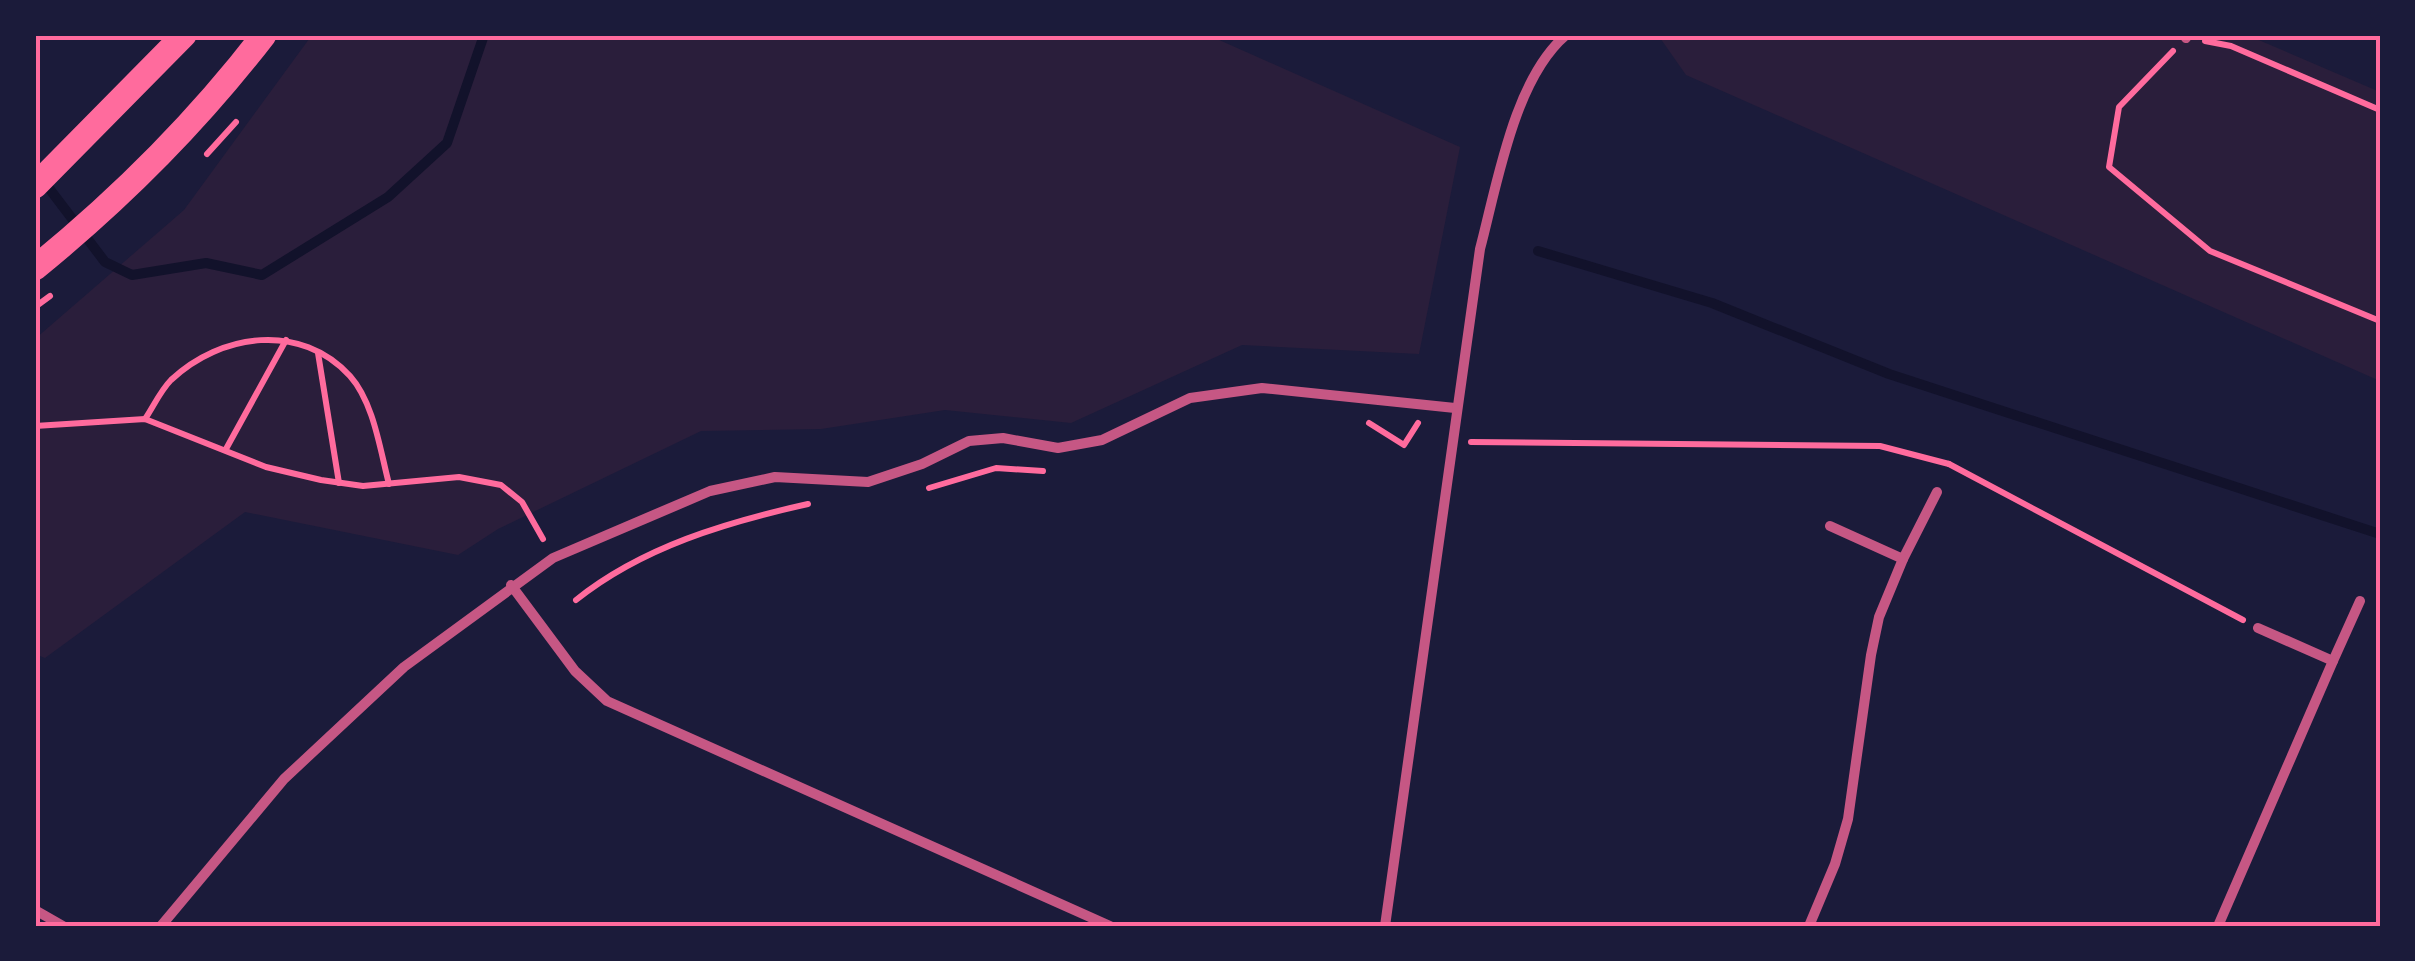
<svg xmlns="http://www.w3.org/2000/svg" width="2415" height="961" font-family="Inter,sans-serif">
<rect width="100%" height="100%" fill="#1b1b3a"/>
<g fill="#2a1e3b">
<polygon points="312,35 1208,35 1460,147 1419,354 1242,345 1071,423 945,410 821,429 701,431 498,529 458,555 245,512 45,658 35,654 35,339 184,210"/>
<polygon points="1658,35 2247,35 2380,92 2380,381 1686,75"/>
</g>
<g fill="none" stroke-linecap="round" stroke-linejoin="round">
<g stroke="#12122b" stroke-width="10">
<polyline points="42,179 105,262 132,275 206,263 262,275 388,197 447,143 484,35"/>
<polyline points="1538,251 1712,303 1889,374 2380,534"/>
</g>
<g stroke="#ff6b9d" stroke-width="6">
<polyline points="2205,41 2231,46 2380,110"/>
<polyline points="2173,51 2119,107 2109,167 2210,251 2380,321"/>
<polyline points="207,154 236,122"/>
<polyline points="35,307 50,296"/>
<polyline points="318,353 339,483"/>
<path d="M145,419C153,407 161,390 171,380C221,333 301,322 350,376C374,403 380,450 389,484"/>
<polyline points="1369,423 1404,445 1418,423"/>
<polyline points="35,426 145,419 266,467 321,480 363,486 459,477 501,485 522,502 543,539"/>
<polyline points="1471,442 1880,446 1949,464"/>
<polyline points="226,449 286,340"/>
<polyline points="1949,464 2243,620"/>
<polyline points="929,488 996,468 1043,471"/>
<path d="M576,600C642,547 727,522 808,504"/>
</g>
<g stroke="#c65784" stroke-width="10">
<polyline points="2184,35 2186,38"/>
<polyline points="1830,526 1903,559 1937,492"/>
<polyline points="511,585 575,671 607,701 1110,926"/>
<polyline points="2258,628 2333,661 2360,601"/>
<polyline points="35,910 63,926"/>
<polyline points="161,926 284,779 404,667 553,558 710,491 775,477 868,482 922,464 969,441 1003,438 1058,448 1102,440 1190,398 1262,388 1455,408"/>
<path d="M1385,926L1480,249C1497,185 1514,79 1566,35"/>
<polyline points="1809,926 1835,864 1848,819 1871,655 1879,617 1903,559"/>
<polyline points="2218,926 2333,661"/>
</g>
<g stroke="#ff6b9d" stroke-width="25">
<polyline points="35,186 184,35"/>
<path d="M35,268C120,199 197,122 264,35"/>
</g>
</g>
<rect width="2415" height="961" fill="none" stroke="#1b1b3a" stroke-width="75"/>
<rect x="38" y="38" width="2340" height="886" fill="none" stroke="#ff6b9d" stroke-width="4"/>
</svg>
